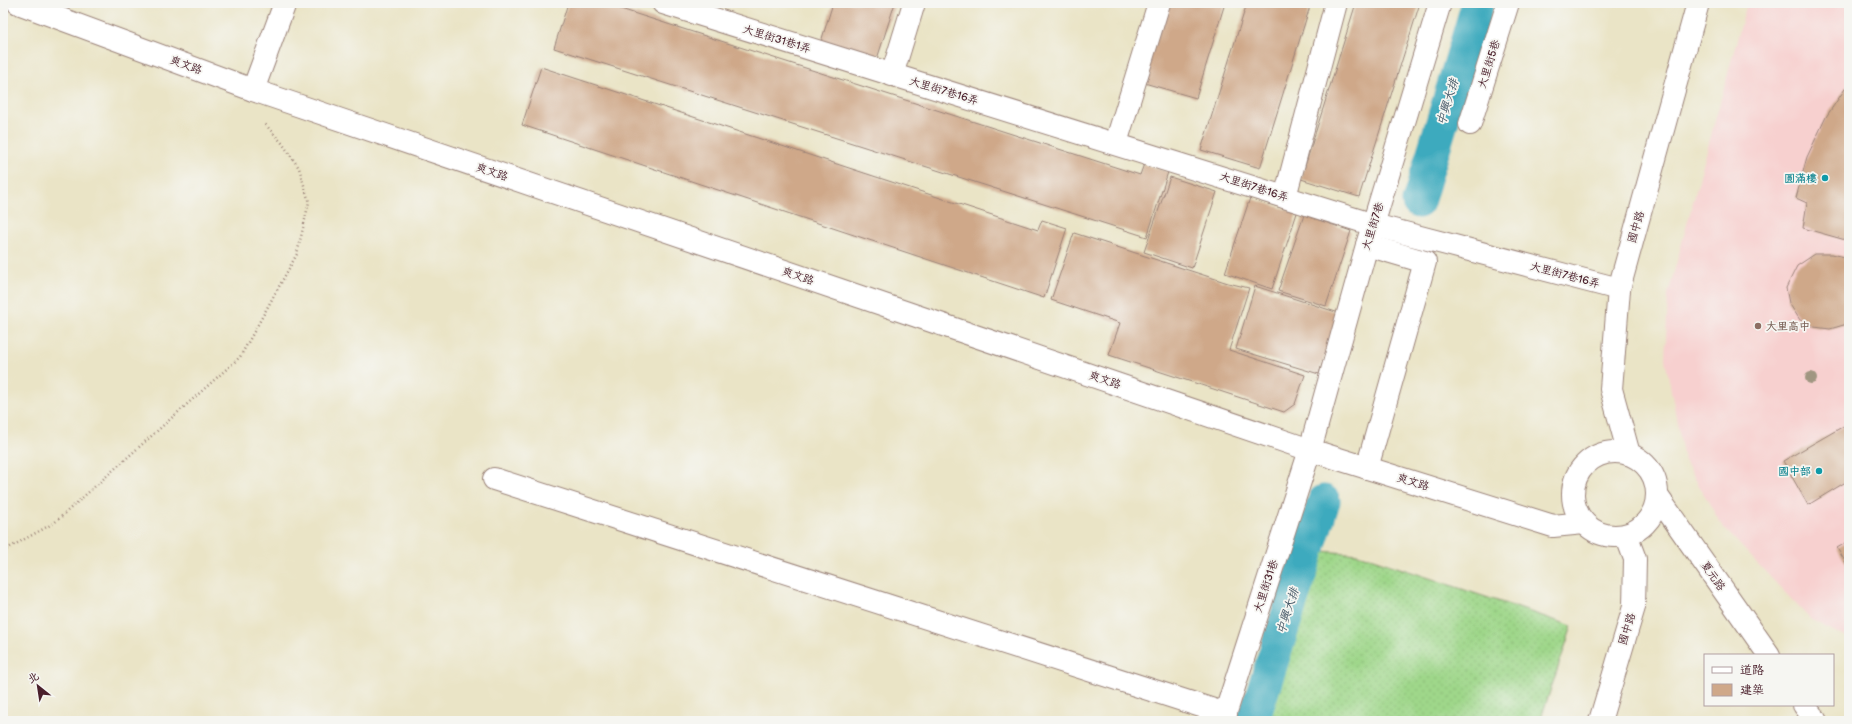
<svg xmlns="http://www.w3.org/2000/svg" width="1852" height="724" font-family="'Balsamiq Sans','LXGW WenKai TC',sans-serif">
<defs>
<pattern id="grass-dots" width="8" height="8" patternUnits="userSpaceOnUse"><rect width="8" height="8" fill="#9fd78a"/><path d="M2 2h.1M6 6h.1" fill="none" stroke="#8ab877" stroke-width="1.8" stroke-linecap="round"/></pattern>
</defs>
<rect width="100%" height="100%" fill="#f6f6f2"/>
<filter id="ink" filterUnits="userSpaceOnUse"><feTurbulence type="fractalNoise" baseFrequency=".025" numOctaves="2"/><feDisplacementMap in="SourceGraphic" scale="8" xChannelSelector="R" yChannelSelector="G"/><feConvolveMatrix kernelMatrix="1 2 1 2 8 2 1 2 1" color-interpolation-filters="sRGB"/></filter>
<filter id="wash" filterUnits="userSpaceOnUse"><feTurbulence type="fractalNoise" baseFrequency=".012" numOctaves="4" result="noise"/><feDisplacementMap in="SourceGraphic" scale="16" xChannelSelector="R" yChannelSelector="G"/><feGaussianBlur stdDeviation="0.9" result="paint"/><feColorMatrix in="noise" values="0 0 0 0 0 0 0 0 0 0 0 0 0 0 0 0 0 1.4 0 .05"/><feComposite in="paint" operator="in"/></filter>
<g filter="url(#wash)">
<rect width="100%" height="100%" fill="#eae4c6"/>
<polygon fill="#f7d0cf" points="1747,3 1849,3 1849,639 1810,619 1722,526 1684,459 1665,359 1668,294"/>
<polygon fill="url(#grass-dots)" stroke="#747b5a" points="1310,550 1358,554 1572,626 1540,721 1261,721"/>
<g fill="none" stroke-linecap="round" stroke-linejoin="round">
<g stroke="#3eaabe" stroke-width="33">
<polyline points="1418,202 1478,3"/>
<polyline points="1253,721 1324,501"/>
</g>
</g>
<g id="blocks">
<g fill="#cfa889">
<polygon points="568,3 602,3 1140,175 1144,164 1168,172 1147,237 554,48"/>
<polygon points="833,3 895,3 876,62 820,45"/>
<polygon points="1165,3 1225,3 1196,98 1141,82"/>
<polygon points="1247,3 1311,3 1260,168 1201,150"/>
<polygon points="1356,3 1420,3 1359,197 1301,179"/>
<polygon points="541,67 1038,230 1042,220 1067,228 1044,298 522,125"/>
<polygon points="1849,83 1849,241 1803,228 1807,203 1796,198 1807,157 1826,117"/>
<polygon points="1170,177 1217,192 1192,268 1144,252"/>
<polygon points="1250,198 1297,213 1272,289 1225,273"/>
<polygon points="1304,215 1351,231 1326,306 1278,291"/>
<polygon points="1074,233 1228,283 1249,288 1229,350 1305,375 1295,404 1284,412 1109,355 1120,323 1051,300"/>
<polygon points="1815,254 1832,254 1849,258 1849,322 1847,324 1830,329 1814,327 1800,320 1789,303 1786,288 1797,266"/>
<polygon points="1255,286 1339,313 1319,374 1236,349"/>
<polygon points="1849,423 1849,480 1808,505 1783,461"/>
<polygon points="1849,541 1849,568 1837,548"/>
</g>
</g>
</g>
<g filter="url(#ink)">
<use href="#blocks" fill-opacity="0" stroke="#9a8278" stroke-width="1"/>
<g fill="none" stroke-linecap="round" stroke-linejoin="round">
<defs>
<g id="minor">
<polyline points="18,3 253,90 1310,450 1553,526 1584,523"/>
<polyline points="663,3 1374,225 1619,289"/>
<polyline points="892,75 914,3"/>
<polyline points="253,90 285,3"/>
<polyline points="1470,124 1508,3"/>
<polyline points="1116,143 1159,3"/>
<polyline points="1285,197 1336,3"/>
<polyline points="1367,245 1425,262 1367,468"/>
<circle cx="1615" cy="494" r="42"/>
<polyline points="1629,454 1611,389 1619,289 1698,3"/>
<polyline points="494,479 1226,714"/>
<polyline points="1658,497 1769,655"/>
<polyline points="1804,705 1816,721"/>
<polyline points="1223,721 1310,450 1367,245 1440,3"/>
<polyline points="1600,721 1634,607 1635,559 1626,535"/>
</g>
</defs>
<use href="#minor" stroke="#9a8278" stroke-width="24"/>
<polyline stroke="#9a8278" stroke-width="2.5" stroke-dasharray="1 3" stroke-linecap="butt" points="3,551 54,523 240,357 297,254 309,202 299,168 282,143 265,124"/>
<use href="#minor" stroke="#fff" stroke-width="22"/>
</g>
<circle fill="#a09681" cx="1811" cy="378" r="6"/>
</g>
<g fill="#0f9aa8" stroke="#f6f6f2" stroke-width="1.5">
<circle cx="1825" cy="178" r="4"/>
<circle cx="1819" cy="471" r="4"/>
</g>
<circle fill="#8d6e63" stroke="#f6f6f2" stroke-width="1.5" cx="1758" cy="326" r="4"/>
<g text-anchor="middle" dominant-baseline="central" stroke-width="3.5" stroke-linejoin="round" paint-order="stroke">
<g font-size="11" fill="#4a1f2b" stroke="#f6f6f2">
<text transform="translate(777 39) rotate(17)">大里街31巷1弄</text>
<text transform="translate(1489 64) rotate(-73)">大里街5巷</text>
<text transform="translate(186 65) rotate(20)">爽文路</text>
<text transform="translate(944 91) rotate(17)">大里街7巷16弄</text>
<text transform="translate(492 172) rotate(19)">爽文路</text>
<text transform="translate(1254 187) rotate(18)">大里街7巷16弄</text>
<text transform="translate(1373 226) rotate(-73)">大里街7巷</text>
<text transform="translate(1636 227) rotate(-74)">國中路</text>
<text transform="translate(1565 275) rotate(15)">大里街7巷16弄</text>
<text transform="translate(798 276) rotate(19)">爽文路</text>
<text transform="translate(1105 380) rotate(19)">爽文路</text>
<text transform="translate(1413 482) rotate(17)">爽文路</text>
<text transform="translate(1713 576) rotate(55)">夏元路</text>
<text transform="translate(1266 586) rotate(-72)">大里街31巷</text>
<text transform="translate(1627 629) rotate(-73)">國中路</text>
</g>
<g font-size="11" font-weight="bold" fill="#0d838f" stroke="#f6f6f2" text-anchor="end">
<text x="1817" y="178">圓滿樓</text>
<text x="1811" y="471">國中部</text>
</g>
<g font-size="11" font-weight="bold" fill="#785e54" stroke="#f6f6f2" text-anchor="start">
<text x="1766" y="326">大里高中</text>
</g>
<g font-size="12" font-style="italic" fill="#455766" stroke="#f6f6f2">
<text transform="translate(1448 102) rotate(-73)">中興大排</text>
<text transform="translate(1288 611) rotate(-72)">中興大排</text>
</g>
</g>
<rect width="1852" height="724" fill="none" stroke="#f6f6f2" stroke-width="16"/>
<rect x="1704" y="654" width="130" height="52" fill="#f6f6f2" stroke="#b1a0a2"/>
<rect x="1712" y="667" width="20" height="6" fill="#ffffff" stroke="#b1a0a2"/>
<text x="1740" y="674" font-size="12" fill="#4a1f2b">道路</text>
<rect x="1712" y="684" width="20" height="12" fill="#cfa889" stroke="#b1a0a2"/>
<text x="1740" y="694" font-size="12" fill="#4a1f2b">建築</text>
<g transform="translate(38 686) rotate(330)" stroke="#f6f6f2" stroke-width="3" paint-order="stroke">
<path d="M0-3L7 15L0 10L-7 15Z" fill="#4a1f2b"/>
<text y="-6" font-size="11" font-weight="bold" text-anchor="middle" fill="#4a1f2b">北</text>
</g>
</svg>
